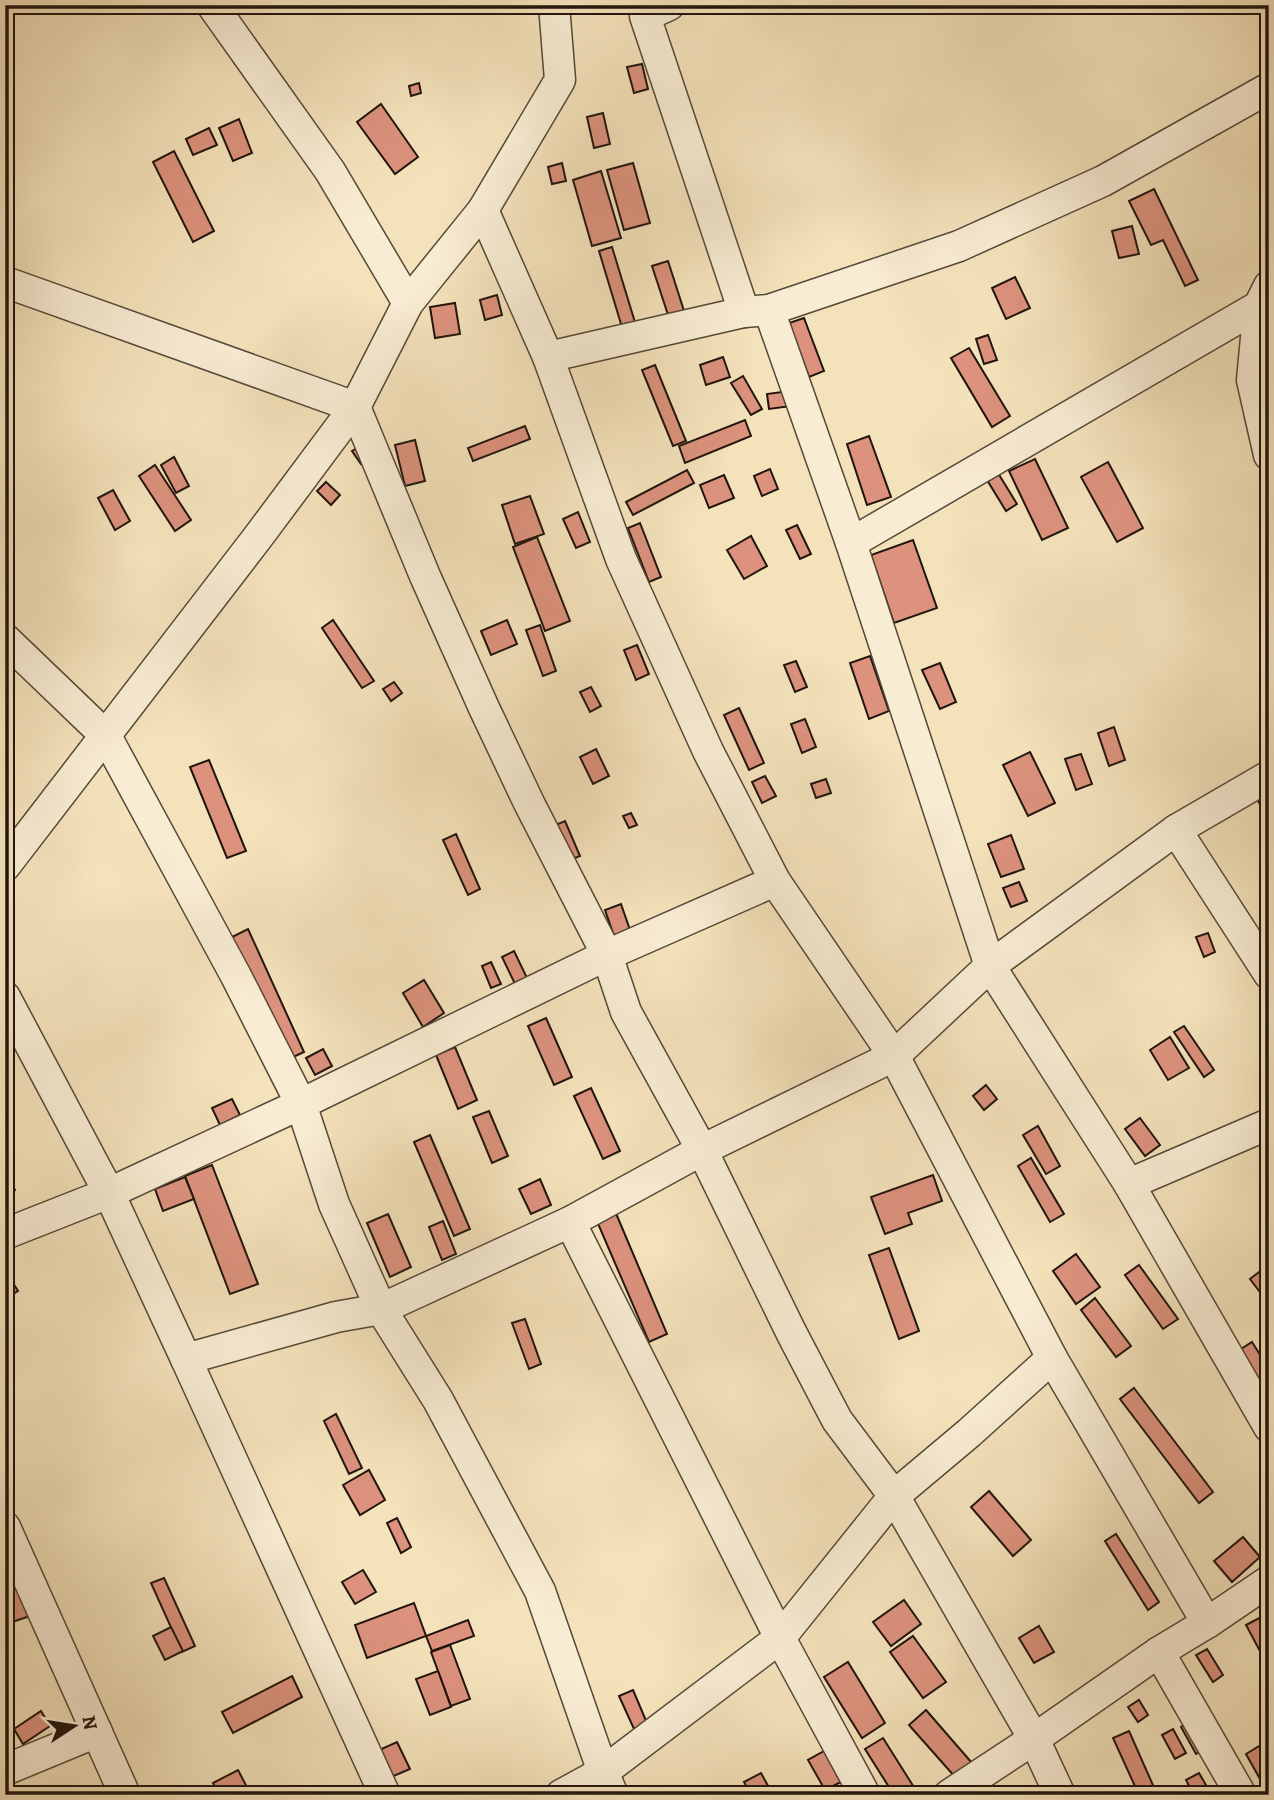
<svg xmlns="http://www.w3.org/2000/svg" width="1274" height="1800" font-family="Alegreya,serif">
<rect width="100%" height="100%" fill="#f4e2bb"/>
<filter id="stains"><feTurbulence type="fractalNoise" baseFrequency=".00286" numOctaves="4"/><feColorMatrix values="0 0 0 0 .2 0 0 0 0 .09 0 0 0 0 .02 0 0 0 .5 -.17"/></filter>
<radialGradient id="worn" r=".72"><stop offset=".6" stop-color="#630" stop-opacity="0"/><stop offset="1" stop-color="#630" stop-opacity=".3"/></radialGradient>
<g fill="#dc927d" stroke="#20150d" stroke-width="2">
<polygon points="642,64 648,89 634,93 627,67"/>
<polygon points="419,83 421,93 411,96 409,86"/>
<polygon points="381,104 418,157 395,174 357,122"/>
<polygon points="603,113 610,144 594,148 587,117"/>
<polygon points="239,119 252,153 233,161 219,128"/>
<polygon points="209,128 217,145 193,155 186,139"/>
<polygon points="174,151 214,231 193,242 153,162"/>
<polygon points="562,163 566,181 552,184 548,167"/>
<polygon points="633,163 650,223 624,230 607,170"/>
<polygon points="601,171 621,238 592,246 573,180"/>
<polygon points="1154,189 1198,280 1185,286 1163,240 1151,245 1129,201"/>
<polygon points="1132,226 1139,254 1119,258 1112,231"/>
<polygon points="612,247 637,329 624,334 599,251"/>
<polygon points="668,261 686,317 670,321 652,266"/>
<polygon points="1015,277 1030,308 1006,319 992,288"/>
<polygon points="497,295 502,315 485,320 480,300"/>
<polygon points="455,303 460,334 435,338 430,307"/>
<polygon points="804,318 824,371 809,377 789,323"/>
<polygon points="988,335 997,360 984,364 976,339"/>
<polygon points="969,348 1010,416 992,427 951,358"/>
<polygon points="723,357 730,377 706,385 700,365"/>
<polygon points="655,365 686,441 673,446 642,370"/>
<polygon points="743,376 762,409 751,415 731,383"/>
<polygon points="796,390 799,405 769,409 767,394"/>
<polygon points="745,420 751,436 685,463 679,446"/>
<polygon points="525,426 530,439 473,461 468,448"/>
<polygon points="869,436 891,497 867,505 847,444"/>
<polygon points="415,440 425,481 405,486 395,445"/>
<polygon points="362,445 370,457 361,464 352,451"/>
<polygon points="174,457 189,486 176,493 161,465"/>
<polygon points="1035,459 1068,528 1042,540 1009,471"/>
<polygon points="1108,462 1143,528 1117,542 1081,477"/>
<polygon points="155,465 191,520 175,531 139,476"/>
<polygon points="770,469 778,489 762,496 754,476"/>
<polygon points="687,470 694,483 633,515 626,502"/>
<polygon points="998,473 1017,504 1006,511 987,480"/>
<polygon points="724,475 734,498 709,508 700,485"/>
<polygon points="326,482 340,495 331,505 317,491"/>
<polygon points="113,490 130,521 115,530 98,498"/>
<polygon points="530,496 544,534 515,544 502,505"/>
<polygon points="578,512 590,542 576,548 563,519"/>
<polygon points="640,523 661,577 649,582 628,528"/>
<polygon points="797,525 811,554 800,559 786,530"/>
<polygon points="751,536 767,566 744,579 727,550"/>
<polygon points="537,537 570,621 545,631 513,547"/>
<polygon points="913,540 937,608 894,623 871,555"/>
<polygon points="333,620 374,681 362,688 322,628"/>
<polygon points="507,620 517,644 491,655 481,631"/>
<polygon points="540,625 556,671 543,676 526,630"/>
<polygon points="637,645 649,674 636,680 624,650"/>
<polygon points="870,656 889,711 869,719 850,663"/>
<polygon points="796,661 807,687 795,692 784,665"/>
<polygon points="940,663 956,702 940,709 922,670"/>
<polygon points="394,682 402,693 391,701 383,689"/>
<polygon points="591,687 601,706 590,712 580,692"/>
<polygon points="739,708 764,763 749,770 724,715"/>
<polygon points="805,719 816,747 802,753 791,724"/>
<polygon points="1114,727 1125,760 1109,766 1098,733"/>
<polygon points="596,749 609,776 593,784 580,757"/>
<polygon points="1030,752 1055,803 1028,816 1003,765"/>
<polygon points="1081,754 1092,784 1076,790 1065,759"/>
<polygon points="209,760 246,851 227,858 190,767"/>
<polygon points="765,776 776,796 762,803 752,782"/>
<polygon points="826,779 831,793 816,798 811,784"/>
<polygon points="1269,797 1269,818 1258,801"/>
<polygon points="631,813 637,825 629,828 623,816"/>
<polygon points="565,821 580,856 565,862 551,827"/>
<polygon points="456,834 480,889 468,895 443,840"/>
<polygon points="1011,835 1024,869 1001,877 988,844"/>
<polygon points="1019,882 1027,901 1011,907 1003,888"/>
<polygon points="621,904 630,930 614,936 605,910"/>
<polygon points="248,929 304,1052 285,1061 230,938"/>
<polygon points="1208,933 1215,952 1204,957 1196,937"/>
<polygon points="514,951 528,980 516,986 502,957"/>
<polygon points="491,962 501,984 491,988 482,966"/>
<polygon points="424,980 444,1013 423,1027 403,993"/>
<polygon points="546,1018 572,1077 554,1085 528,1026"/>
<polygon points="1184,1026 1214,1070 1204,1077 1174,1032"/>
<polygon points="1170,1037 1189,1068 1168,1080 1150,1050"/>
<polygon points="455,1047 477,1100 458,1109 436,1055"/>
<polygon points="323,1049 332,1066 315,1075 306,1058"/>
<polygon points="986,1085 997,1099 984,1110 973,1096"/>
<polygon points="591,1088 620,1151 603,1159 574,1096"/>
<polygon points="232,1099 240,1115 220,1125 212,1108"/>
<polygon points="489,1111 508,1156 492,1163 473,1117"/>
<polygon points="1140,1118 1160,1145 1145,1156 1125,1129"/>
<polygon points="1038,1126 1060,1166 1046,1174 1023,1135"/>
<polygon points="430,1135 470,1229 454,1236 414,1142"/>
<polygon points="1031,1158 1064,1214 1050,1222 1018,1166"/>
<polygon points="212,1165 258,1284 230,1294 185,1176"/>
<polygon points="5,1171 15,1190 5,1195"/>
<polygon points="933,1175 942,1201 908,1213 912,1224 885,1234 871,1197"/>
<polygon points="185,1177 194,1199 163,1211 155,1189"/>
<polygon points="540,1179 551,1205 531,1214 519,1189"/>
<polygon points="615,1211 667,1334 649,1342 596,1219"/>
<polygon points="388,1214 411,1267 390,1277 367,1223"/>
<polygon points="443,1221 456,1254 442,1260 429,1227"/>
<polygon points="889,1248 919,1331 899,1339 869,1255"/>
<polygon points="1076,1254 1100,1287 1076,1304 1053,1271"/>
<polygon points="1139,1265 1178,1319 1163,1329 1125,1275"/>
<polygon points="1263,1269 1269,1277 1269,1304 1250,1279"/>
<polygon points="5,1270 18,1291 5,1299"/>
<polygon points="1095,1298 1131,1346 1116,1357 1081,1310"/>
<polygon points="525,1319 541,1364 529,1369 512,1323"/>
<polygon points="1252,1342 1269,1369 1269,1402 1238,1351"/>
<polygon points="1134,1388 1213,1492 1199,1503 1120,1399"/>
<polygon points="336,1414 362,1468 349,1474 324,1421"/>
<polygon points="369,1470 385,1500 360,1515 343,1485"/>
<polygon points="989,1491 1031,1540 1013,1556 971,1507"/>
<polygon points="397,1518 411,1547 401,1553 387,1523"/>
<polygon points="1116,1534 1159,1602 1148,1610 1105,1541"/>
<polygon points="1243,1537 1260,1557 1232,1582 1214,1561"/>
<polygon points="25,1564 42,1612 6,1624 5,1571"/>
<polygon points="363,1570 376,1592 355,1604 342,1582"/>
<polygon points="164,1578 195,1646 182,1652 151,1583"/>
<polygon points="904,1600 921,1624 891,1646 873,1622"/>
<polygon points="414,1603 426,1636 367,1658 355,1625"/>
<polygon points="1269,1613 1269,1668 1246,1625"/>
<polygon points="468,1620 474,1636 432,1651 426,1636"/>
<polygon points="1039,1626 1054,1652 1034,1663 1019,1638"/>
<polygon points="171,1627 183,1651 165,1660 153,1636"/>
<polygon points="913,1636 946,1682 923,1698 890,1652"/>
<polygon points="450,1645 470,1699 451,1706 431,1652"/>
<polygon points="1207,1649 1223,1675 1213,1682 1196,1655"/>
<polygon points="848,1662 885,1723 862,1738 824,1677"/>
<polygon points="438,1671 451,1707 430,1715 416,1679"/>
<polygon points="292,1676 302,1697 233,1733 222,1712"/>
<polygon points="633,1690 647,1723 634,1729 619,1696"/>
<polygon points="1139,1700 1148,1715 1138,1722 1128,1707"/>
<polygon points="926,1710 972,1763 956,1778 909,1725"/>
<polygon points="41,1711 50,1726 23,1744 14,1729"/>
<polygon points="1195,1719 1210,1746 1196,1754 1181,1727"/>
<polygon points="1173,1729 1186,1753 1175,1759 1162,1735"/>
<polygon points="1129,1731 1156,1792 1151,1795 1139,1795 1113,1738"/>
<polygon points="883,1738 917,1792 912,1795 894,1795 865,1749"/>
<polygon points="397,1742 410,1769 389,1778 377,1751"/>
<polygon points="1261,1745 1269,1759 1269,1795 1246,1754"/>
<polygon points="824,1751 841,1782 825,1790 808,1760"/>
<polygon points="238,1770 250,1793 247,1795 219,1795 213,1783"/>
<polygon points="761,1773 773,1795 751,1795 744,1782"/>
<polygon points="1199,1773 1206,1785 1192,1792 1186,1780"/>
<polygon points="21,1789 24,1795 7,1795"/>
</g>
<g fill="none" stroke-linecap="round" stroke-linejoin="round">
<defs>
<g id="street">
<polyline points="212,5 330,171 408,303"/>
<polyline points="669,5 645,16 744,312"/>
<polyline points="483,210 548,357 621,559 708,751 775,881 894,1056 1052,1358 1207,1623"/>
<polyline points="5,282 355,407 425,576 484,708 529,803 607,955 626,1012 702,1150 791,1332 837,1420 894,1496 1034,1739 1060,1795"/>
<polyline points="1259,306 1252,380 1269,455"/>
<polyline points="769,310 851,543 990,966 1129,1184 1269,1427"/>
<polyline points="548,357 744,312 769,310 959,246 1103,181 1269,88"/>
<polyline points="851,543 1259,306 1269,286"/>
<polyline points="5,639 106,736 236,976 301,1104 334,1204 381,1309 438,1400 540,1591 603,1772 613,1795"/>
<polyline points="1176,830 1269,974"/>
<polyline points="5,866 258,537 355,407 408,303 483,210 560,80 554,5"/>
<polyline points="5,997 109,1193 186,1359 336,1317 381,1309 570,1222 702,1150 894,1056 990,966 1176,830 1269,776"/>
<polyline points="1129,1184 1269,1124"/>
<polyline points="570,1222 780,1638 865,1795"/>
<polyline points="5,1234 109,1193 301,1104 607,955 775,881"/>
<polyline points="186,1359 385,1795"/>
<polyline points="5,1527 125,1795"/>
<polyline points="1159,1652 1241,1795"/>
<polyline points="5,1770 97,1732"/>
<polyline points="561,1795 603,1772 780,1638 894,1496 969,1433 1052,1358"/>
<polyline points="949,1795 1034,1739 1159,1652 1207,1623 1269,1581"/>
</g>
</defs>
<use href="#street" stroke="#554838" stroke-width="33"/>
<use href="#street" stroke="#f8ecd3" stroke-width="30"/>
</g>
<rect width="1274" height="1800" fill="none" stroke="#f4e2bb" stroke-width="28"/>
<rect x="7" y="7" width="1260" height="1786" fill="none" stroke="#20150d" stroke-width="3.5"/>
<rect x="14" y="14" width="1246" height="1772" fill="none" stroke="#20150d" stroke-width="2"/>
<g transform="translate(74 1726) rotate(78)" stroke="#f8ecd3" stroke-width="5" paint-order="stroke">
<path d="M0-5L12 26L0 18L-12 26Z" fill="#20150d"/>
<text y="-10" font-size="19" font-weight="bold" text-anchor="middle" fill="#20150d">N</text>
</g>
<rect width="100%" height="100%" filter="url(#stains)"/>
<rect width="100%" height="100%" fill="url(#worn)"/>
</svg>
